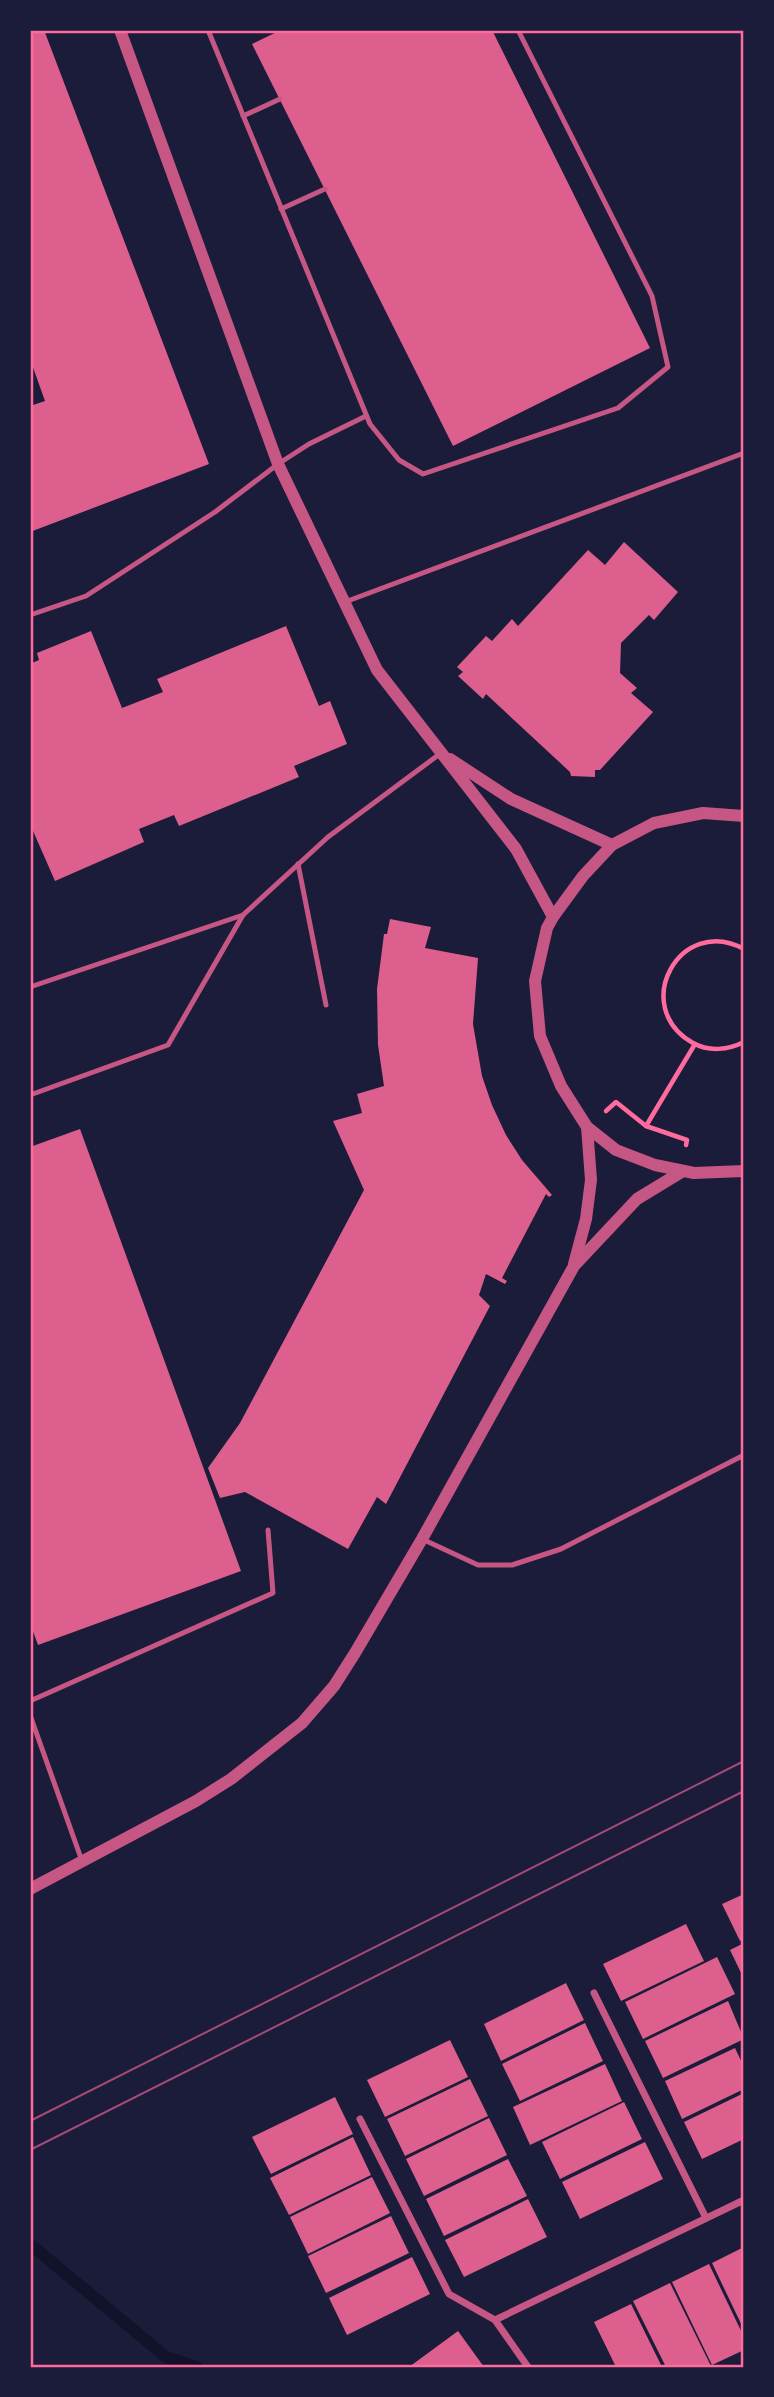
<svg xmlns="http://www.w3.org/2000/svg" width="774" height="2397" font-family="Spectral,serif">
<rect width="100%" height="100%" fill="#1b1b3a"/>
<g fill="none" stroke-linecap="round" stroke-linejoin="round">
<polyline stroke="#12122b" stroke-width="12" points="30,2244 166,2357 197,2367"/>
</g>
<g fill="#dd5f8e">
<polygon points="30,30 44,30 209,464 30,532 30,406 45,401 30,359"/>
<polygon points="281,30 492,30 650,348 453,446 252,44"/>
<polygon points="624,542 678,592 654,620 649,615 621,643 620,673 637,688 631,693 653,712 600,770 595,770 595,777 571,776 570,772 486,694 483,699 458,676 463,672 457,667 486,636 492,641 512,619 518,626 588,550 605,565"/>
<polygon points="286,626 319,706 330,701 347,744 294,766 299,777 179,826 174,815 139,829 144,842 55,881 30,824 30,664 39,660 37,653 91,631 122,708 163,692 157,679"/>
<polygon points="390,919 431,927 425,948 478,958 473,1024 482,1076 492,1105 506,1135 522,1160 552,1195 549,1197 546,1194 502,1278 507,1281 505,1284 486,1274 479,1295 490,1306 386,1504 377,1497 348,1549 245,1492 220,1498 208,1468 240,1423 364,1190 333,1121 362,1113 357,1094 384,1086 378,1045 377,989 384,934 387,934"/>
<polygon points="80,1129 241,1571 38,1645 30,1623 30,1147"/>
<polygon points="744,1894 744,1939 740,1941 722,1904"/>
<polygon points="686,1924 704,1961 621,2001 603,1964"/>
<polygon points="744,1943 744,1979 730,1950"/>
<polygon points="717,1957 735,1994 643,2039 625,2002"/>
<polygon points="566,1983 584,2020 501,2061 484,2024"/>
<polygon points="728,2001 744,2039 663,2078 645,2041"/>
<polygon points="585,2023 603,2061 520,2101 502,2064"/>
<polygon points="450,2040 468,2077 385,2117 367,2080"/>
<polygon points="735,2048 744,2067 744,2089 682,2119 665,2081"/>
<polygon points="605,2064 622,2101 530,2145 513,2107"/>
<polygon points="470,2079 488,2116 405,2156 387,2119"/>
<polygon points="744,2093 744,2139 702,2159 684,2122"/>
<polygon points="335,2097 353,2134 271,2174 252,2137"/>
<polygon points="624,2102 642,2139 560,2179 542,2142"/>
<polygon points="489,2118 507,2155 424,2196 406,2159"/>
<polygon points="353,2137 371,2175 289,2215 270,2178"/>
<polygon points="645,2142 663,2179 580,2219 562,2182"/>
<polygon points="508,2159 527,2196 444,2236 426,2199"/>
<polygon points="372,2177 390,2213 308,2254 290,2217"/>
<polygon points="528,2199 547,2237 464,2277 445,2240"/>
<polygon points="391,2216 409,2253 326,2293 308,2256"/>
<polygon points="744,2247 744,2330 712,2263"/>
<polygon points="412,2257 430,2294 347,2335 329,2298"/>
<polygon points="709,2264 744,2337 744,2350 712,2365 672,2282"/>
<polygon points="670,2283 711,2366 708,2367 666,2367 633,2301"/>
<polygon points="631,2304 662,2367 616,2367 594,2322"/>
<polygon points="458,2331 484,2367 409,2367"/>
</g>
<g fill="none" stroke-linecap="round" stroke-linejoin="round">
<g stroke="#ff6b9d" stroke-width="4.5">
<path d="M744,949C680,914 629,1007 693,1043C709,1052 728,1050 744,1042"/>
<polyline points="606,1111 616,1102 646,1126 687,1140 686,1145"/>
<polyline points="646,1126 695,1044"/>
</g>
<g stroke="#c65784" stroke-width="5">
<polyline points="208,30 370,424 399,460 423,474 618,408 668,367 652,296 518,30"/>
<polyline points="243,116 280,99"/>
<polyline points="281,209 325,189"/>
<polyline points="345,602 744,453"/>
<polyline points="30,615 86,596 215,512 278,464 309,444 366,416"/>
<polyline points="298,864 326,1005"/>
<polyline points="30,987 243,915"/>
<polyline points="30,1095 168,1045 243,915 328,837 441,753"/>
<polyline points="422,1539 478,1565 512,1565 561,1549 744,1455"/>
<polyline points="30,1701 273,1593 268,1530"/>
<polyline points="30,1715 82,1861"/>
</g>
<g stroke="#c65784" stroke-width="7">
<polyline points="594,1993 706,2218"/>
<polyline points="360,2119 449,2294 495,2320 528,2367"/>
<polyline points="495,2320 744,2200"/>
</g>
<g stroke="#c65784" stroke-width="12">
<polyline points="120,30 278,464 377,670 516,849 553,917"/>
<polyline points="450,759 511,799 612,845"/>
<polyline points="744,816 703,813 654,823 612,845 583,876 553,917 547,928 535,981 540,1036 561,1086 587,1127 616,1150 655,1165 694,1173 744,1171"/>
<polyline points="574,1264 586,1219 591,1180 587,1127"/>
<polyline points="30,1889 196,1801 231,1779 302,1723 334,1686 355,1653 422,1539 574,1266 637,1199 683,1171"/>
</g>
<g stroke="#a44b75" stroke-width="2">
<polyline points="30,2121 744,1761"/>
<polyline points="30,2150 744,1791"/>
</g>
</g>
<rect width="774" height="2397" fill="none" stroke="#1b1b3a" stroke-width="63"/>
<rect x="32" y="32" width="710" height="2334" fill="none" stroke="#ff6b9d" stroke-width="2.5"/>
</svg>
